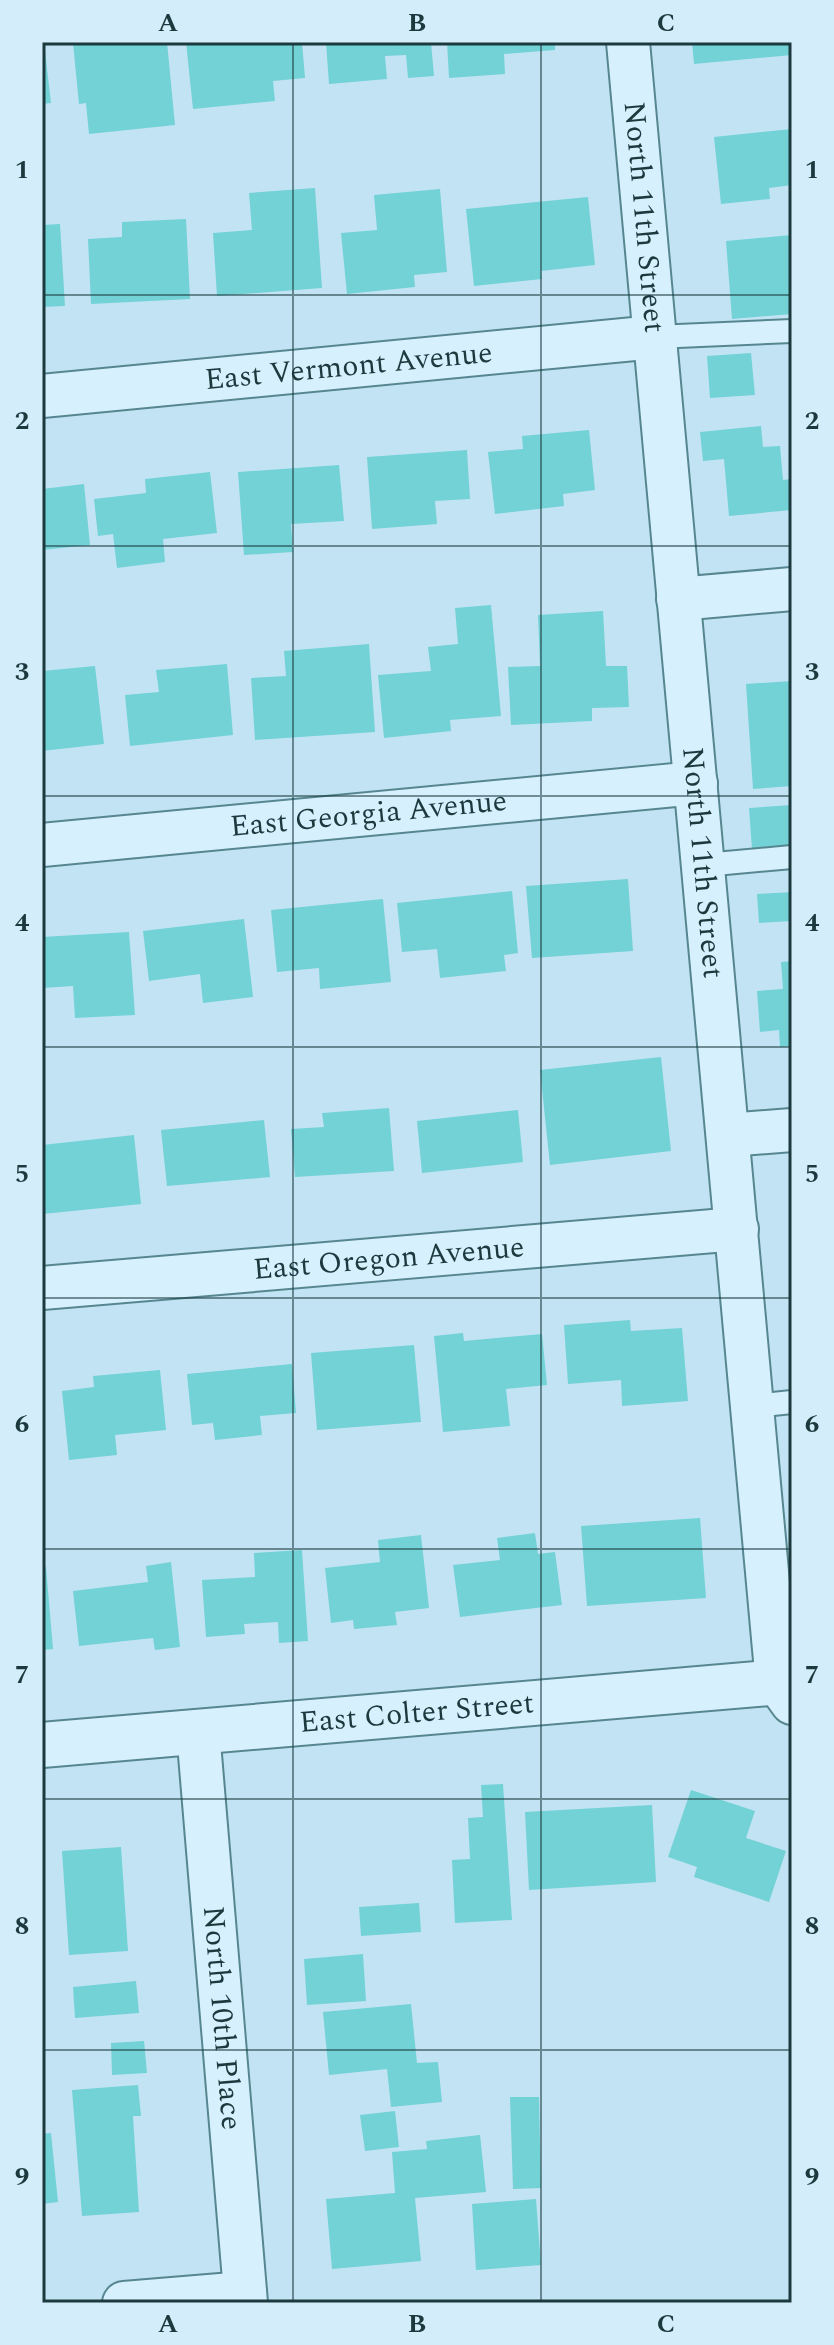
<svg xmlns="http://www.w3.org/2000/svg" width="834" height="2345" font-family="Spectral,serif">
<rect width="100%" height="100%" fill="#c2e3f3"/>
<g fill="#73d2d6">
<polygon points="42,42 44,42 51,103 42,104"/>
<polygon points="85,42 167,42 175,125 89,134 86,103 79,104 73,43"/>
<polygon points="186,42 302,42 305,78 273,81 275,101 193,109"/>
<polygon points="326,42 431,42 434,76 408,78 406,55 385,56 387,79 329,84"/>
<polygon points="447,42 555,42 555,50 504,54 505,74 449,78"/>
<polygon points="692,42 792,42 792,55 694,64"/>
<polygon points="792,129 792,185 769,188 770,199 721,204 714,137"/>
<polygon points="315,188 322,288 217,296 213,233 252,230 249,193"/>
<polygon points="440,189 447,272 414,275 415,287 347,294 341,233 377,230 374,195"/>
<polygon points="588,197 595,265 541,271 542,279 474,286 466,209"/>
<polygon points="186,219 190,299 91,304 88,239 122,237 122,222"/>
<polygon points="60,224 65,306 42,307 42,225"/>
<polygon points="792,235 792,314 732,319 726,241"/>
<polygon points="751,353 755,395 710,398 707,356"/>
<polygon points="761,426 763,447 780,446 783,480 792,479 792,510 729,516 724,459 703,461 700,432"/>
<polygon points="589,430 595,490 563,494 564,506 495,514 488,452 523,449 522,436"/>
<polygon points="467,450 470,499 435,501 437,524 372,529 367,457"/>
<polygon points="339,465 344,521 291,524 293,552 244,555 238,472"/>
<polygon points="210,472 217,533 163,539 165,562 117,568 113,534 98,536 94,499 146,493 145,479"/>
<polygon points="84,484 90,545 42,550 42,489"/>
<polygon points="491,605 501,716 450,720 451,731 384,738 378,675 431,671 428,647 458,644 455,608"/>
<polygon points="603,611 606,666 627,666 629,707 592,708 592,721 511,725 508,667 540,666 538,615"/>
<polygon points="369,644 375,732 255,740 251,678 286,676 284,651"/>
<polygon points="227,664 233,735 130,746 125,695 159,692 156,670"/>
<polygon points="95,666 104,744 42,751 42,671"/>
<polygon points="792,681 792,786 753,789 746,684"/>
<polygon points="792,805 792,847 752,849 749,808"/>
<polygon points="628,879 633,951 532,958 526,886"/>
<polygon points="512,891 518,953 504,955 506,971 440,978 437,949 402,952 397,903"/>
<polygon points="792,892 792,921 759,923 757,894"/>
<polygon points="383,899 391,982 320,989 319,968 277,972 271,910"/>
<polygon points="244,919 253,997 203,1003 200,974 149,981 143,931"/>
<polygon points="129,932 135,1015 75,1018 73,986 42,988 42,937"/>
<polygon points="792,961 792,1046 780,1047 779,1030 760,1032 757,991 783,989 781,962"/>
<polygon points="661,1057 671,1151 550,1165 540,1070"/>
<polygon points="389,1108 394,1171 295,1177 291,1129 324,1127 322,1113"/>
<polygon points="518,1110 523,1162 422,1173 417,1121"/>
<polygon points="264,1120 270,1177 167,1186 161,1130"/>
<polygon points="134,1135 141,1204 43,1214 42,1145"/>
<polygon points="630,1320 631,1331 682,1328 688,1401 622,1406 621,1380 568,1384 564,1325"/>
<polygon points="463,1333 464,1341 542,1334 547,1385 506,1389 510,1426 443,1432 434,1336"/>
<polygon points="414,1345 421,1422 317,1430 311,1353"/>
<polygon points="292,1364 296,1413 260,1416 262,1435 215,1440 213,1423 192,1425 187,1374"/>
<polygon points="160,1370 166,1430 115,1435 117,1455 69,1460 62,1391 94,1387 93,1376"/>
<polygon points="700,1518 706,1598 587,1606 581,1526"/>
<polygon points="535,1533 538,1554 555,1552 562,1605 460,1617 453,1565 500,1560 497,1538"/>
<polygon points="421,1535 429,1608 395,1612 397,1625 354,1629 353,1620 331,1623 325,1568 380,1562 378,1540"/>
<polygon points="302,1550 308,1641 279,1643 278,1622 244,1624 245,1634 206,1637 202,1580 255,1577 254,1553"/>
<polygon points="171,1562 180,1647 155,1650 153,1638 79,1646 73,1591 148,1582 146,1566"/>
<polygon points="46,1567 53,1649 42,1650 42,1568"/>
<polygon points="503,1784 512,1920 455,1923 452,1860 470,1859 468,1818 483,1817 481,1785"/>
<polygon points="691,1790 755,1811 746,1838 786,1851 769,1902 694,1877 697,1867 668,1857"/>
<polygon points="652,1805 656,1882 529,1890 525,1812"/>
<polygon points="121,1847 128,1951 69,1955 62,1851"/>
<polygon points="419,1903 421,1932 361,1936 359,1907"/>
<polygon points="363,1954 366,2001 307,2005 304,1959"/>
<polygon points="136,1981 139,2013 75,2018 73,1987"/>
<polygon points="411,2004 417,2063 438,2062 442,2102 391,2107 387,2069 329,2075 323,2012"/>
<polygon points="144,2041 147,2073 112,2075 111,2043"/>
<polygon points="138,2085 141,2116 133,2116 139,2212 82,2216 72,2090"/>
<polygon points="510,2097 539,2097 541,2188 513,2189"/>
<polygon points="395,2111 399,2147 365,2151 360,2115"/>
<polygon points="51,2133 58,2202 42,2204 42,2134"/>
<polygon points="480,2135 486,2192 415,2198 421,2261 332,2269 326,2199 395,2193 392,2152 427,2149 426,2141"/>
<polygon points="536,2199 541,2265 476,2270 472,2204"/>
</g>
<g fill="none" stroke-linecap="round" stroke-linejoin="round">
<defs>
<g id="service">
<polyline points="655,337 792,331"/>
<polyline points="704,865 792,857"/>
<polyline points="753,1406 792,1402"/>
</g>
<g id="minor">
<path id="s1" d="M628,42L777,1682L792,1703"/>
<path id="s2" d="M42,396L655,337"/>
<polyline points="678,599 792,589"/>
<path id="s3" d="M42,845L696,783"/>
<polyline points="728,1135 792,1130"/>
<path id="s4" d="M42,1288L737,1229"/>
<path id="s5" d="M198,1731L246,2303"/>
<polyline points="124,2303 245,2293"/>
</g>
<g id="tertiary">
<path id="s6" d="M42,1745L792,1681"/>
</g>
</defs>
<use href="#service" stroke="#568790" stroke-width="26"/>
<use href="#minor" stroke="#568790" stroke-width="46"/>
<use href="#tertiary" stroke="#568790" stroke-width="48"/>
<use href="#service" stroke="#d7f0fd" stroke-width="22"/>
<use href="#minor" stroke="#d7f0fd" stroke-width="42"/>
<use href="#tertiary" stroke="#d7f0fd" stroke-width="44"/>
</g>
<path fill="none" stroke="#1c3a3e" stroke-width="2" stroke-opacity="0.55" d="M293,42V2303M541,42V2303M42,295H792M42,546H792M42,796H792M42,1047H792M42,1298H792M42,1549H792M42,1799H792M42,2050H792"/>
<g text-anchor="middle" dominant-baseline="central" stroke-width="6" stroke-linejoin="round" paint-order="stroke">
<g font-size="30" fill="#1c3a3e" stroke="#d3edfa">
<text stroke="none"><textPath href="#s1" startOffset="176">North 11th Street</textPath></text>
<text stroke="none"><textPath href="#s2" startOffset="308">East Vermont Avenue</textPath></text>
<text stroke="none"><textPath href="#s3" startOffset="328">East Georgia Avenue</textPath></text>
<text stroke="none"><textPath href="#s1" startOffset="824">North 11th Street</textPath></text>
<text stroke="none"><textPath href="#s4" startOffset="348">East Oregon Avenue</textPath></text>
<text stroke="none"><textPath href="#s6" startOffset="376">East Colter Street</textPath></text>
<text stroke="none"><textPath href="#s5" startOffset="288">North 10th Place</textPath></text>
</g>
</g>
<rect width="834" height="2345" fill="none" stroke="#d3edfa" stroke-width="88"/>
<rect x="44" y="44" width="746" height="2257" fill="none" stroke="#1c3a3e" stroke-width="3"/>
<g font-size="26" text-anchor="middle" font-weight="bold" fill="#1c3a3e">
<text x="168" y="31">A</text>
<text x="417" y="31">B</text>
<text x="666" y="31">C</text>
<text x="22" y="178">1</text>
<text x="812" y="178">1</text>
<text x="22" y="429">2</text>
<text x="812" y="429">2</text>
<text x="22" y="680">3</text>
<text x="812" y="680">3</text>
<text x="22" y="931">4</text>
<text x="812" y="931">4</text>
<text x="22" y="1182">5</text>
<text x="812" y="1182">5</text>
<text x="22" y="1432">6</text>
<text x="812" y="1432">6</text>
<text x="22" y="1683">7</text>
<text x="812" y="1683">7</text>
<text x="22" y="1934">8</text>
<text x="812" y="1934">8</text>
<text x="22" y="2185">9</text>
<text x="812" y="2185">9</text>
<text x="168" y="2332">A</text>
<text x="417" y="2332">B</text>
<text x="666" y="2332">C</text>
</g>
</svg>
